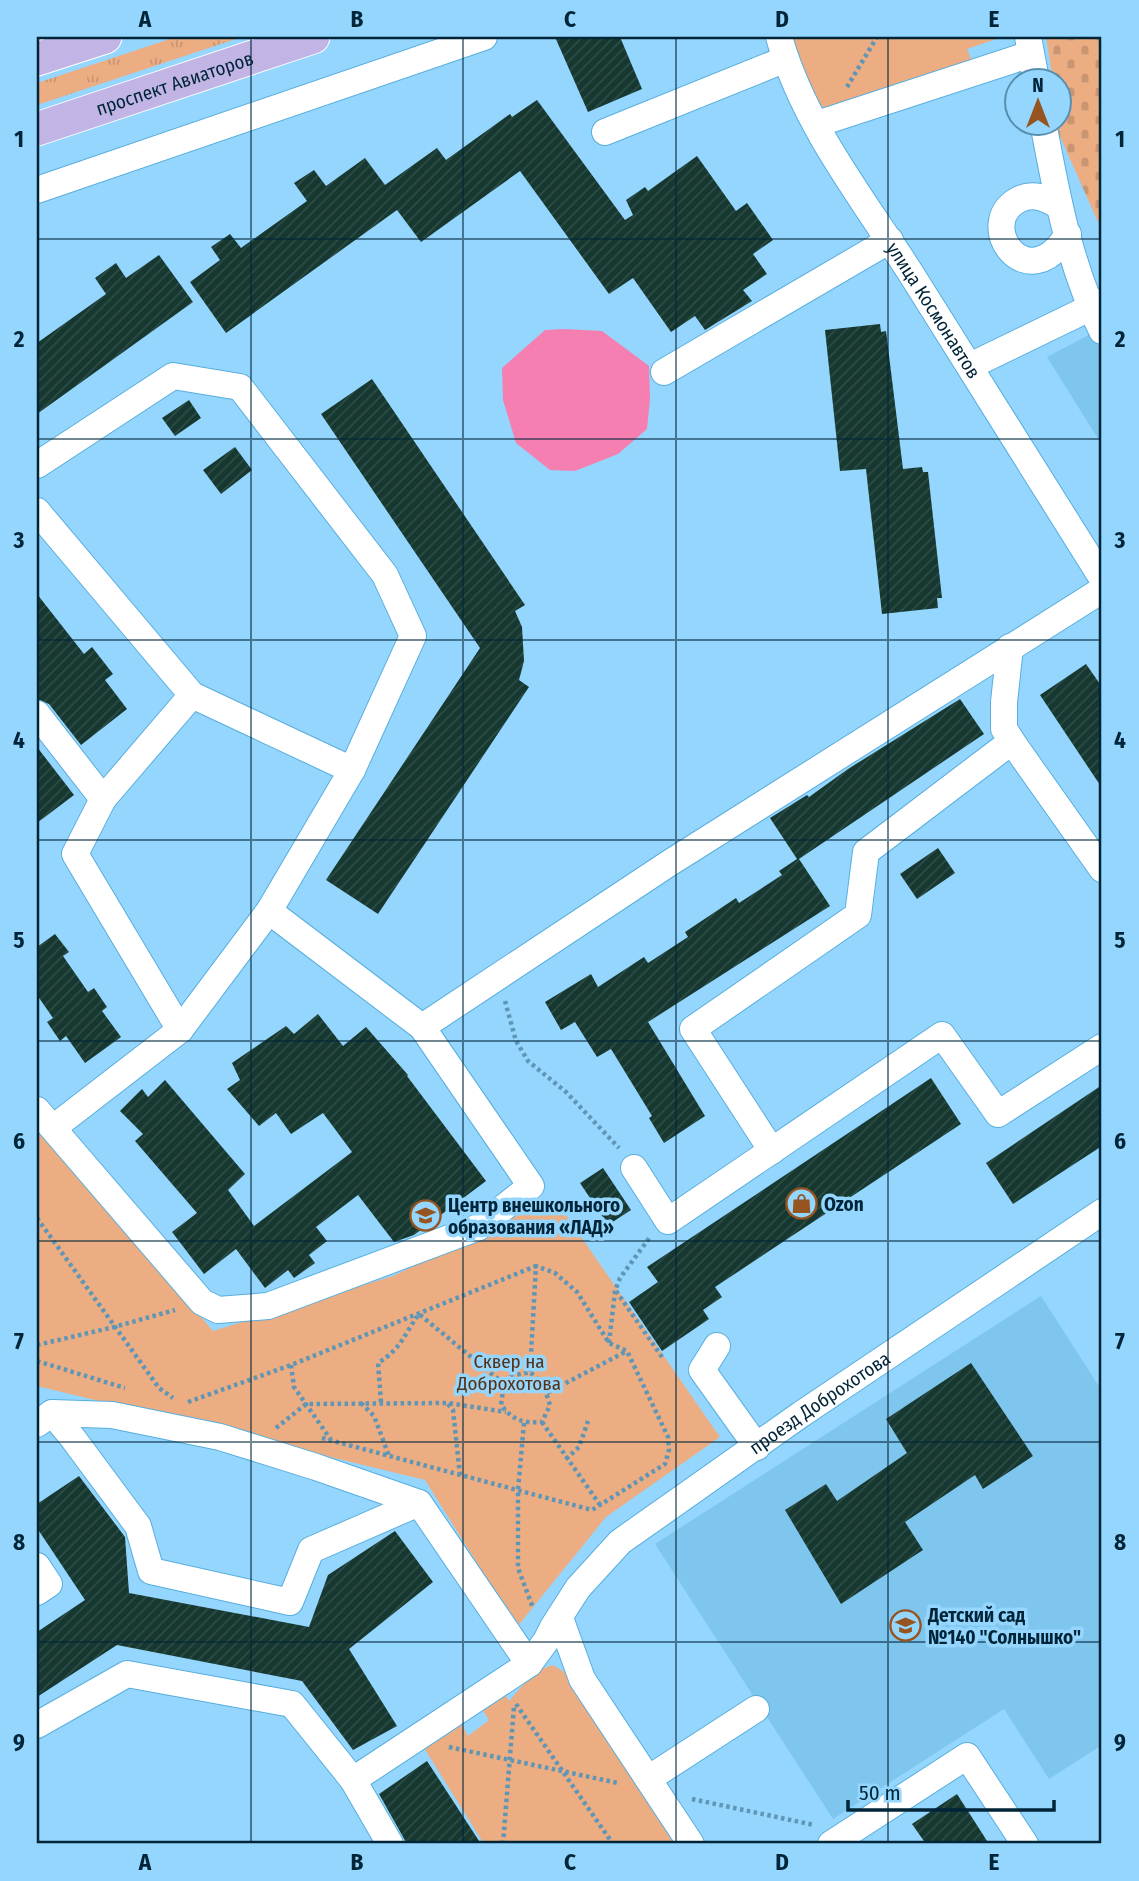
<svg xmlns="http://www.w3.org/2000/svg" width="1139" height="1881" font-family="'Fira Sans Condensed',sans-serif">
<defs>
<pattern id="grass-tufts" width="24" height="20" patternUnits="userSpaceOnUse" patternTransform="scale(1.75)"><rect width="24" height="20" fill="#ecad83"/><path d="M3 7l-1-3M5 7V3M7 7l1-3M15 17l-1-3M17 17v-4M19 17l1-3" fill="none" stroke="#c99572"/></pattern>
<pattern id="cemetery-stones" width="16" height="16" patternUnits="userSpaceOnUse" patternTransform="scale(1.75)"><rect width="16" height="16" fill="#ecad83"/><path d="M2 7V4a2 2 0 0 1 4 0v3zM10 15v-3a2 2 0 0 1 4 0v3z" fill="#c99572"/></pattern>
<pattern id="building-hatch" width="6" height="6" patternUnits="userSpaceOnUse" patternTransform="scale(1.75)"><rect width="6" height="6" fill="#163830"/><path d="M-1 1l2-2M0 6l6-6M5 7l2-2" fill="none" stroke="#2d4c46"/></pattern>
</defs>
<rect width="100%" height="100%" fill="#94d6fd"/>
<g fill="#7fc6ef">
<polygon points="1102,328 1102,445 1047,357"/>
<polygon points="1041,1296 1102,1391 1102,1745 1049,1779 1004,1709 833,1819 655,1544"/>
</g>
<polygon fill="url(#grass-tufts)" points="176,37 242,37 37,105 37,83"/>
<polygon fill="url(#cemetery-stones)" points="1046,37 1102,37 1102,221 1098,222 1054,123 1058,122 1058,80 1053,80"/>
<g fill="#ecad83">
<polygon points="789,37 1002,37 967,49 972,61 833,110 818,105"/>
<polygon points="37,1126 61,1151 213,1331 393,1276 554,1198 720,1437 606,1517 517,1627 425,1480 37,1386"/>
<polygon points="553,1665 567,1674 674,1844 484,1844 424,1748 460,1722 468,1736 489,1720 480,1706 502,1690 509,1701 535,1671"/>
</g>
<polygon fill="#f47fb0" points="564,329 602,331 649,366 650,399 647,429 618,454 575,471 550,470 516,443 503,400 502,368 545,330"/>
<g fill="url(#building-hatch)">
<polygon points="555,37 620,37 642,89 588,112"/>
<polygon points="537,100 625,220 633,215 626,200 645,187 648,191 697,156 736,211 747,203 773,240 753,254 767,274 743,290 752,301 705,330 695,316 671,332 633,278 609,294 520,171 421,242 397,210 226,333 190,282 220,260 211,247 230,234 241,248 307,201 294,183 314,170 326,186 365,158 385,185 437,148 446,160 510,114 512,117"/>
<polygon points="159,255 193,302 37,414 37,343 106,294 95,278 116,263 126,278"/>
<polygon points="880,324 881,332 886,331 903,469 922,467 923,472 928,472 942,598 937,598 938,608 882,614 866,469 840,471 825,330"/>
<polygon points="372,379 525,605 515,611 522,627 524,661 519,680 529,687 378,914 326,880 480,648 321,414"/>
<polygon points="189,400 201,418 175,436 162,418"/>
<polygon points="235,447 252,470 221,494 203,470"/>
<polygon points="37,594 84,654 92,647 113,674 105,680 127,709 81,745 49,704 37,699"/>
<polygon points="1086,664 1102,687 1102,788 1040,695"/>
<polygon points="960,699 984,734 799,859 830,906 648,1022 705,1116 664,1143 649,1118 652,1116 611,1049 597,1057 575,1022 561,1030 545,1002 591,974 598,987 644,957 648,963 688,937 685,932 736,898 739,903 782,875 779,871 797,859 770,818 807,795 809,797 848,769"/>
<polygon points="37,747 74,795 37,823"/>
<polygon points="938,848 955,873 917,899 900,874"/>
<polygon points="55,934 69,952 63,956 88,992 94,988 107,1007 102,1011 121,1037 85,1063 66,1036 60,1041 47,1022 53,1018 37,995 37,947"/>
<polygon points="318,1014 343,1046 366,1027 408,1075 407,1076 486,1181 414,1235 394,1242 358,1195 316,1227 327,1241 309,1255 315,1263 294,1278 288,1270 265,1288 236,1249 204,1274 172,1232 197,1213 135,1141 143,1134 120,1111 142,1089 148,1097 165,1080 245,1174 228,1190 254,1226 352,1152 323,1113 291,1134 276,1113 259,1126 227,1089 240,1080 232,1063 286,1026 294,1034"/>
<polygon points="931,1078 961,1124 715,1287 722,1297 703,1310 709,1319 662,1351 629,1302 658,1282 647,1267"/>
<polygon points="1102,1085 1102,1146 1013,1204 986,1163"/>
<polygon points="603,1168 631,1210 608,1225 580,1183"/>
<polygon points="971,1363 1033,1456 983,1489 975,1475 905,1522 923,1550 841,1604 785,1510 826,1484 837,1501 907,1453 886,1419"/>
<polygon points="79,1476 125,1537 129,1593 309,1627 328,1575 395,1531 433,1582 349,1649 397,1726 353,1750 302,1681 117,1645 37,1697 37,1632 85,1600 37,1528 37,1504"/>
<polygon points="427,1761 481,1844 407,1844 379,1794"/>
<polygon points="957,1794 989,1844 926,1844 912,1824"/>
</g>
<g fill="none" stroke-linecap="round" stroke-linejoin="round">
<defs>
<g id="minor">
<path id="s1" d="M779,37C803,123 862,198 910,272C975,374 1039,476 1102,578"/>
<polyline points="1028,37 1036,80"/>
<path d="M1043,122C1056,193 1070,267 1102,331"/>
<polyline points="817,124 1031,54"/>
<polyline points="605,132 786,59"/>
<polyline points="37,190 484,37"/>
<path d="M1059,206C1046,198 1033,192 1018,200C974,224 1027,301 1068,234"/>
<polyline points="970,366 1102,302"/>
<polyline points="664,372 890,240"/>
<polyline points="37,465 173,376 240,387 385,575 413,636 352,770 192,695 37,511"/>
<polyline points="1010,647 1004,702 1004,729 1015,746"/>
<polyline points="37,714 103,799"/>
<polyline points="269,911 422,1027"/>
<polyline points="180,1030 75,854 103,799 192,695"/>
<polyline points="37,1110 202,1302 218,1310 268,1306 479,1227 531,1186 422,1027 668,864 1102,590"/>
<polyline points="53,1128 180,1030 269,911 352,770"/>
<polyline points="772,1151 693,1029 858,915 866,852 1003,748 1015,746 1102,869"/>
<polyline points="634,1168 668,1221 942,1035 998,1114 1102,1047"/>
<polyline points="717,1346 702,1370 757,1447"/>
<polyline points="52,1413 72,1437 138,1526 151,1571 290,1602 311,1550 419,1503"/>
<polyline points="37,1424 52,1413 112,1415 220,1437 316,1467 419,1503 529,1664"/>
<polyline points="37,1566 49,1584 37,1592"/>
<polyline points="560,1618 582,1679 691,1844"/>
<polyline points="37,1725 127,1674 292,1704 353,1780 390,1844"/>
<polyline points="648,1779 756,1709"/>
<path id="s2" d="M353,1780L529,1664L546,1641L553,1627L578,1588L620,1542L800,1415L1102,1212"/>
<polyline points="831,1844 967,1756 1025,1844"/>
</g>
<g id="major">
<polyline points="37,59 105,37"/>
<path id="s3" d="M37,129L313,37"/>
</g>
</defs>
<use href="#minor" stroke="#58aedd" stroke-width="28"/>
<use href="#major" stroke="#fff" stroke-width="35"/>
<g stroke="#5f96b6" stroke-width="4.5" stroke-dasharray="3.5 3.5" stroke-linecap="butt">
<polyline points="847,87 877,37"/>
<polyline points="505,1001 516,1041 528,1061 566,1092 619,1148"/>
<polyline points="37,1218 159,1388 173,1398"/>
<polyline points="616,1291 662,1357"/>
<polyline points="609,1343 615,1291 620,1278 650,1237"/>
<polyline points="37,1345 114,1327 175,1310"/>
<polyline points="37,1361 125,1388"/>
<polyline points="291,1365 294,1387 331,1440"/>
<polyline points="547,1393 627,1351"/>
<polyline points="188,1402 291,1365 536,1266"/>
<path d="M381,1402L378,1363C402,1348 403,1336 419,1314L504,1384L511,1376L530,1372L543,1384L550,1405L542,1422C522,1423 514,1421 501,1405L504,1384"/>
<polyline points="361,1403 374,1416 389,1456"/>
<polyline points="448,1404 453,1410 460,1475"/>
<polyline points="542,1422 600,1505"/>
<polyline points="524,1423 518,1490 518,1568 533,1608"/>
<polyline points="276,1428 306,1404 448,1403 506,1412"/>
<polyline points="322,1438 592,1510 665,1464 669,1450 668,1437 627,1351 609,1343 577,1292 555,1273 536,1266 530,1372"/>
<polyline points="566,1459 579,1447 588,1421"/>
<polyline points="516,1704 613,1844"/>
<polyline points="449,1747 618,1783"/>
<polyline points="692,1799 814,1825"/>
<polyline points="503,1844 514,1706"/>
</g>
<use href="#minor" stroke="#fff" stroke-width="26"/>
<use href="#major" stroke="#c2b5e6" stroke-width="33"/>
</g>
<path fill="none" stroke="#002538" stroke-width="2" stroke-opacity="0.55" d="M251,37V1844M463,37V1844M676,37V1844M888,37V1844M37,239H1102M37,439H1102M37,640H1102M37,840H1102M37,1041H1102M37,1241H1102M37,1442H1102M37,1642H1102"/>
<defs>
<symbol id="shop-ring" viewBox="-11 -11 22 22"><circle r="9.5" fill="#94d6fd" stroke="#955420" stroke-width="1.5"/><path d="M-5-2.5h2.3a2.7 3.5 0 0 1 5.4 0H5L5.5 6h-11ZM-1.5-2.5h3a1.5 2.3 0 0 0-3 0Z" fill="#955420"/></symbol>
<symbol id="school-ring" viewBox="-11 -11 22 22"><circle r="9.5" fill="#94d6fd" stroke="#955420" stroke-width="1.5"/><path d="M0-5L7-2L0 1L-7-2ZM-4 1L0 2.5L4 1V4Q0 6-4 4Z" fill="#955420"/></symbol>
</defs>
<g fill-rule="evenodd">
<use href="#shop-ring" x="784" y="1186" width="35" height="35"/>
<use href="#school-ring" x="408" y="1198" width="35" height="35"/>
<use href="#school-ring" x="888" y="1608" width="35" height="35"/>
</g>
<g text-anchor="middle" dominant-baseline="central" stroke-width="7" stroke-linejoin="round" paint-order="stroke">
<g font-size="19" fill="#002538" stroke="#94d6fd">
<text stroke="none"><textPath href="#s3" startOffset="145">проспект Авиаторов</textPath></text>
<text stroke="none"><textPath href="#s1" startOffset="315">улица Космонавтов</textPath></text>
<text stroke="none"><textPath href="#s2" startOffset="607">проезд Доброхотова</textPath></text>
</g>
<g font-size="19" font-weight="bold" fill="#002538" stroke="#94d6fd" text-anchor="start">
<text x="824" y="1204">Ozon</text>
<text x="448" y="1205">Центр внешкольного<tspan x="448" dy="22">образования «ЛАД»</tspan></text>
<text x="928" y="1615">Детский сад<tspan x="928" dy="22">№140 "Солнышко"</tspan></text>
</g>
<g font-size="19" fill="#593112" stroke="#94d6fd">
<text x="509" y="1361">Сквер на<tspan x="509" dy="22">Доброхотова</tspan></text>
</g>
</g>
<rect width="1139" height="1881" fill="none" stroke="#94d6fd" stroke-width="77"/>
<g transform="translate(1038 102)"><circle r="33" fill="#94d6fd" stroke="#598fae" stroke-width="2"/>
<path d="M0-5L12 26L0 18L-12 26Z" fill="#955420"/>
<text y="-10" font-size="19" font-weight="bold" text-anchor="middle" fill="#002538">N</text>
</g>
<path d="M848 1800v10h206v-10" fill="none" stroke="#002538" stroke-width="3.5"/>
<text x="859" y="1800" font-size="21" fill="#002538" stroke="#94d6fd" stroke-width="5" paint-order="stroke">50 m</text>
<rect x="38" y="38" width="1062" height="1804" fill="none" stroke="#002538" stroke-width="2.5"/>
<g font-size="23" text-anchor="middle" font-weight="bold" fill="#002538">
<text x="145" y="27">A</text>
<text x="357" y="27">B</text>
<text x="570" y="27">C</text>
<text x="782" y="27">D</text>
<text x="994" y="27">E</text>
<text x="19" y="147">1</text>
<text x="1120" y="147">1</text>
<text x="19" y="347">2</text>
<text x="1120" y="347">2</text>
<text x="19" y="548">3</text>
<text x="1120" y="548">3</text>
<text x="19" y="748">4</text>
<text x="1120" y="748">4</text>
<text x="19" y="948">5</text>
<text x="1120" y="948">5</text>
<text x="19" y="1149">6</text>
<text x="1120" y="1149">6</text>
<text x="19" y="1349">7</text>
<text x="1120" y="1349">7</text>
<text x="19" y="1550">8</text>
<text x="1120" y="1550">8</text>
<text x="19" y="1750">9</text>
<text x="1120" y="1750">9</text>
<text x="145" y="1870">A</text>
<text x="357" y="1870">B</text>
<text x="570" y="1870">C</text>
<text x="782" y="1870">D</text>
<text x="994" y="1870">E</text>
</g>
</svg>
